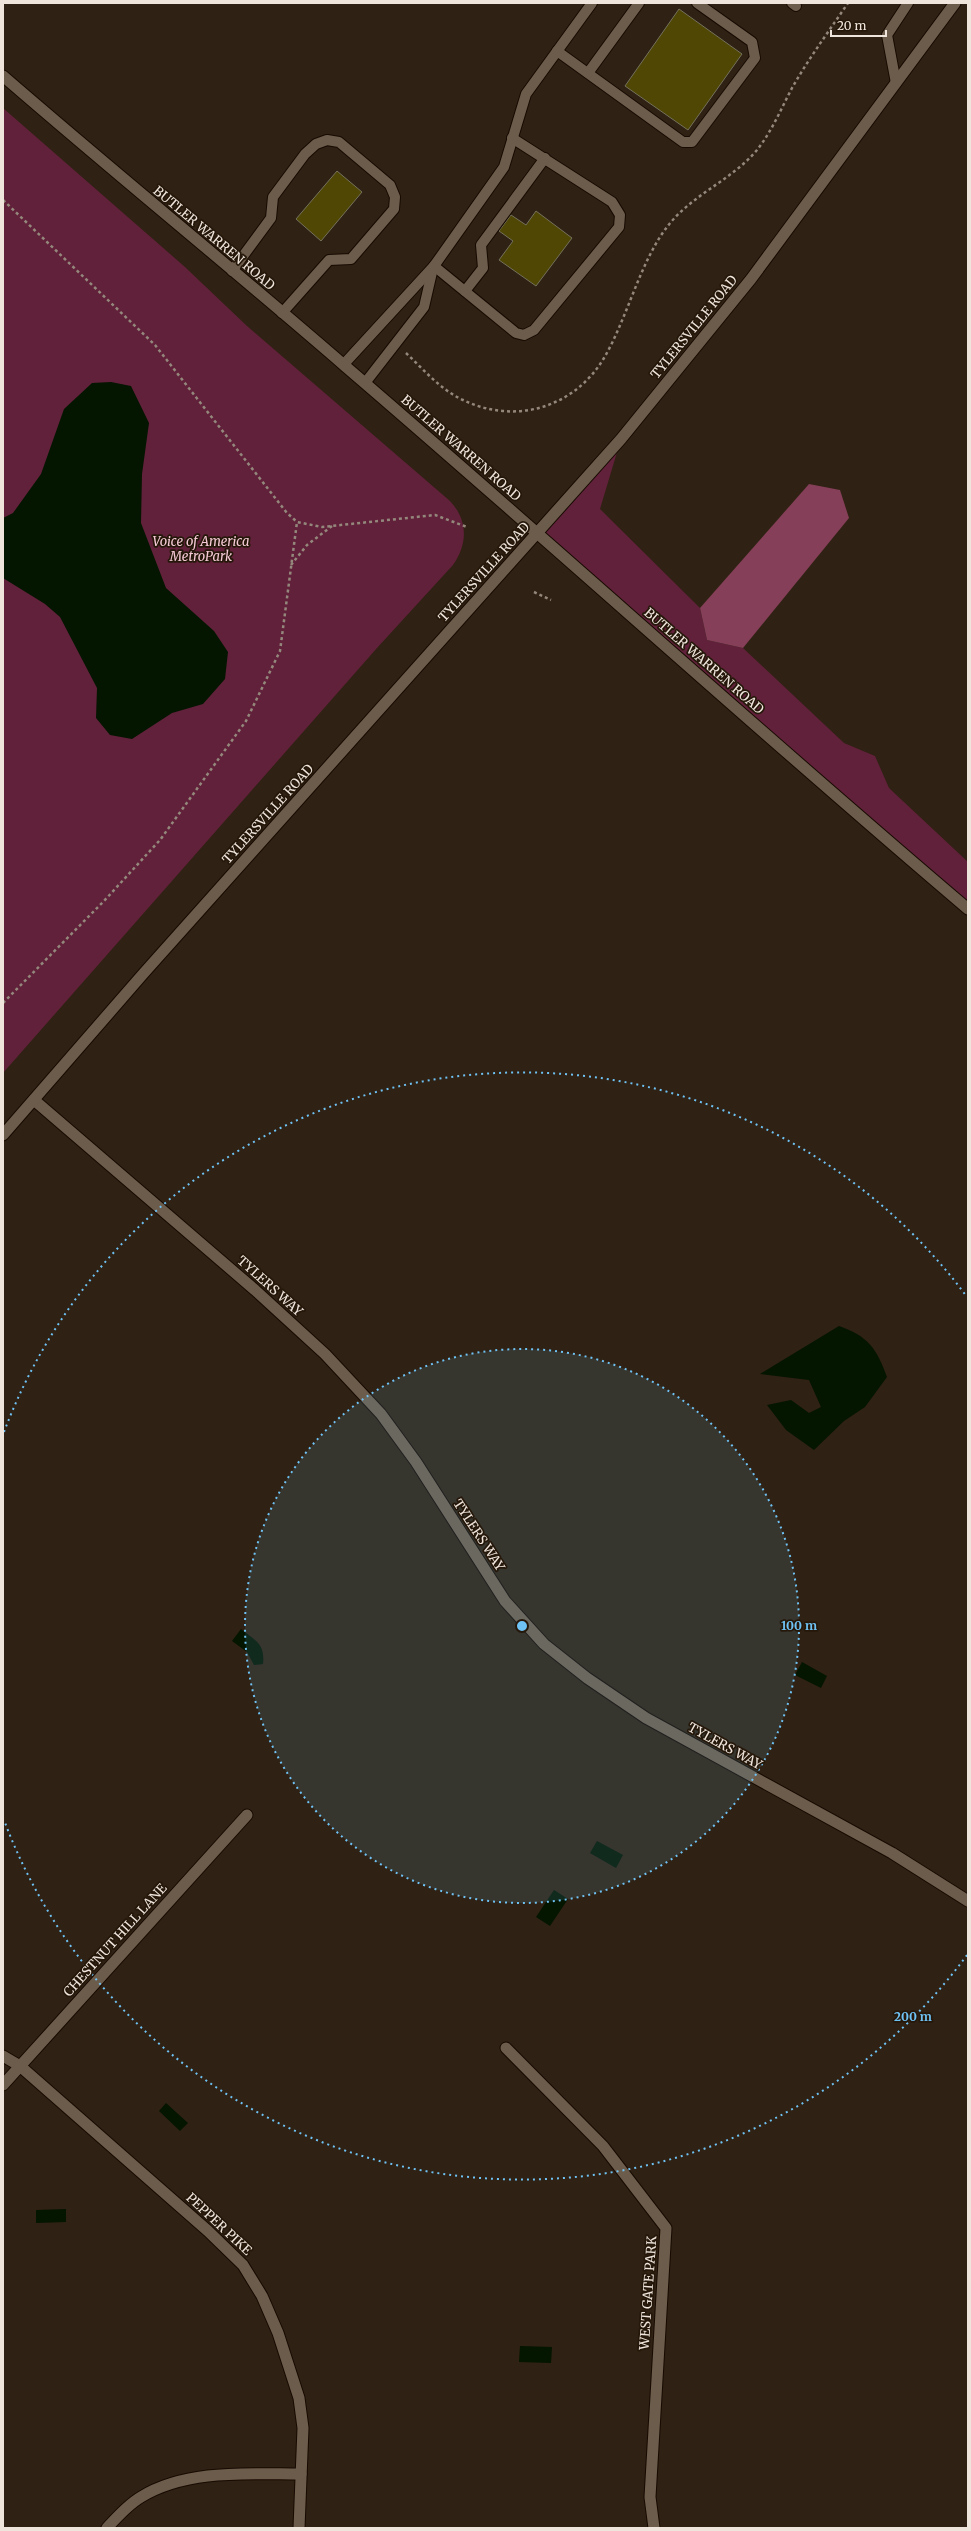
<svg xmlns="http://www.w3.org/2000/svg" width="971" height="2531" font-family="Merriweather,serif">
<rect width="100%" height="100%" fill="#2f2113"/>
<g fill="#61213a">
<path d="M3,108L185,267L247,326L450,501C468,520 468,544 453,565L377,648L3,1073Z"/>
<polygon points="621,439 600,509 700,608 707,640 743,648 844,743 875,756 889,788 968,862 968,909 537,534"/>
</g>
<polygon fill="#853f58" points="809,484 840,490 849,518 743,648 707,640 700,608"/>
<g fill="#041500">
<polygon points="111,382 131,386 149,423 142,474 141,523 166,588 214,631 228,652 225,679 203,704 172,713 132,739 110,735 96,718 97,688 60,617 45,604 3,578 3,518 13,513 41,474 64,409 92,383"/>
<path d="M839,1326C868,1336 877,1349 887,1377L865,1407L844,1421L814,1450L786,1430L767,1405L791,1400L809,1413L821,1407L809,1380L760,1374Z"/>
<path d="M241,1629C256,1641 265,1644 263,1664L254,1665L247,1652L232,1641Z"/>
<polygon points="802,1662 827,1676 821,1688 795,1675"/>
<polygon points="597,1841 623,1855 616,1868 590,1853"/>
<polygon points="554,1890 568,1899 550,1926 536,1917"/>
<polygon points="166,2103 188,2123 180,2131 159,2111"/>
<polygon points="66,2209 66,2222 36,2223 36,2210"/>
<polygon points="520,2346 552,2347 551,2363 519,2362"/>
</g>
<g fill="#504704" stroke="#74715c">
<polygon points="679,9 742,54 688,130 625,86"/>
<polygon points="337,171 362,192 321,241 296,219"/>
<polygon points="536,211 572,238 536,286 499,260 513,241 499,231 511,215 526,225"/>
</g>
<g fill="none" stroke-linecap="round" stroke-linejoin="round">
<defs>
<g id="service">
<polyline points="792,3 796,6"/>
<polyline points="557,51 683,142 692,142 755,58 752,42 697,3"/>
<polyline points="588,73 639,3"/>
<polyline points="896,83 887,35 908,3"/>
<polyline points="434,266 516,333 524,335 534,330 619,227 620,215 612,202 512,138"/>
<polyline points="232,271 271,218 273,197 305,154 316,144 327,140 339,142 390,185 395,197 394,209 351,259 329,260 282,313"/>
<polyline points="465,291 483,268 481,245 545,158"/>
<polyline points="344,364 434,266 504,167 526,94 592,3"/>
<polyline points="365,383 424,307 433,268"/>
</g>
<g id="minor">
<polyline points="34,1100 255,1290 325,1354 381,1414 416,1462 505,1601 544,1644 587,1678 646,1718 892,1853 968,1901"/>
<polyline points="506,2048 603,2146 666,2228 650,2497 654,2528"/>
<polyline points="3,2056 20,2066 208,2231 243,2265 262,2296 278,2333 299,2398 303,2428 299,2528"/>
<polyline points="3,2085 247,1815"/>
<path d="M107,2528C116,2518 129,2504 141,2497C187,2469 248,2474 301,2474"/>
</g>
<g id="secondary">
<path d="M3,76C116,174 232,268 345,366C554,545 758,731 968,909"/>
<polyline points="3,1135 143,974 621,439 751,279 955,3"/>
</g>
</defs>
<use href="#service" stroke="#170a01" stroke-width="12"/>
<use href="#minor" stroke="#170a01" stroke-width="13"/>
<use href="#secondary" stroke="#170a01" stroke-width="13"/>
<g stroke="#94887d" stroke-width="2.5" stroke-dasharray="3 3" stroke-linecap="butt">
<polyline points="3,200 155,345 287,513 297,522 322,527 435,515 467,527"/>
<path d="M406,353C424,370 441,390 463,400C515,425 574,408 604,358C627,319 640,262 667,227C691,195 732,180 757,150C772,131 781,109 792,88C809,58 829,31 848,3"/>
<polyline points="291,565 307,545 332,526"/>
<polyline points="534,592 551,600"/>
<polyline points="3,1003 104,901 160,840 246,721 280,651 297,522"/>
</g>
<use href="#service" stroke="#6c5c4c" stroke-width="10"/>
<use href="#minor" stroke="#6c5c4c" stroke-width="11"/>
<use href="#secondary" stroke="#6c5c4c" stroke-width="11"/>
</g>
<circle cx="522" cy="1626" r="277" fill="#6fc2f4" fill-opacity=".12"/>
<g fill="none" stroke="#6fc2f4" stroke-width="2" stroke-dasharray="2 4">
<circle cx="522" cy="1626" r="277"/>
<path d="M967 1955A553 553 0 0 1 4 1820M4 1432A553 553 0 0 1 967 1297"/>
</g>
<g text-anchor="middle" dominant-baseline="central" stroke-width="3.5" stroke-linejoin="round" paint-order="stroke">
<g font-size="13" fill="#efe5dc" stroke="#25180a">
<text transform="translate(214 238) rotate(40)">BUTLER WARREN ROAD</text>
<text transform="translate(694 327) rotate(-51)">TYLERSVILLE ROAD</text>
<text transform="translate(461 448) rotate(41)">BUTLER WARREN ROAD</text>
<text transform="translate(484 572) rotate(-48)">TYLERSVILLE ROAD</text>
<text transform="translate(704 661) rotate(41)">BUTLER WARREN ROAD</text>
<text transform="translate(268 814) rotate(-48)">TYLERSVILLE ROAD</text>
<text transform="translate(270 1286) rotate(42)">TYLERS WAY</text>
<text transform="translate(479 1535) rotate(57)">TYLERS WAY</text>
<text transform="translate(725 1746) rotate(29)">TYLERS WAY</text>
<text transform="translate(115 1940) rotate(-48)">CHESTNUT HILL LANE</text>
<text transform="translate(219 2224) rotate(43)">PEPPER PIKE</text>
<text transform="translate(648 2293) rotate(-86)">WEST GATE PARK</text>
</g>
<g font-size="13" font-style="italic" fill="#f5cad6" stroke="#25180a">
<text x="201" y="541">Voice of America<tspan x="201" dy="15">MetroPark</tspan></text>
</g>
</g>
<circle cx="522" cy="1626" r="6" fill="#6fc2f4" stroke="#25180a" stroke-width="2"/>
<g font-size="12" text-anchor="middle" font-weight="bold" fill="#6fc2f4" stroke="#25180a" stroke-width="3.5" stroke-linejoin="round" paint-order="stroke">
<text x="799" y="1630">100 m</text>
<text x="913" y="2021">200 m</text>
</g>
<rect width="971" height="2531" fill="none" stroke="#efe5dc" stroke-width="8"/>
<path d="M831 30v6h55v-6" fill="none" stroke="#efe5dc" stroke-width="2"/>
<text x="837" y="30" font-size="12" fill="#efe5dc" stroke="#25180a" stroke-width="3" paint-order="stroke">20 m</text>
</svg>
